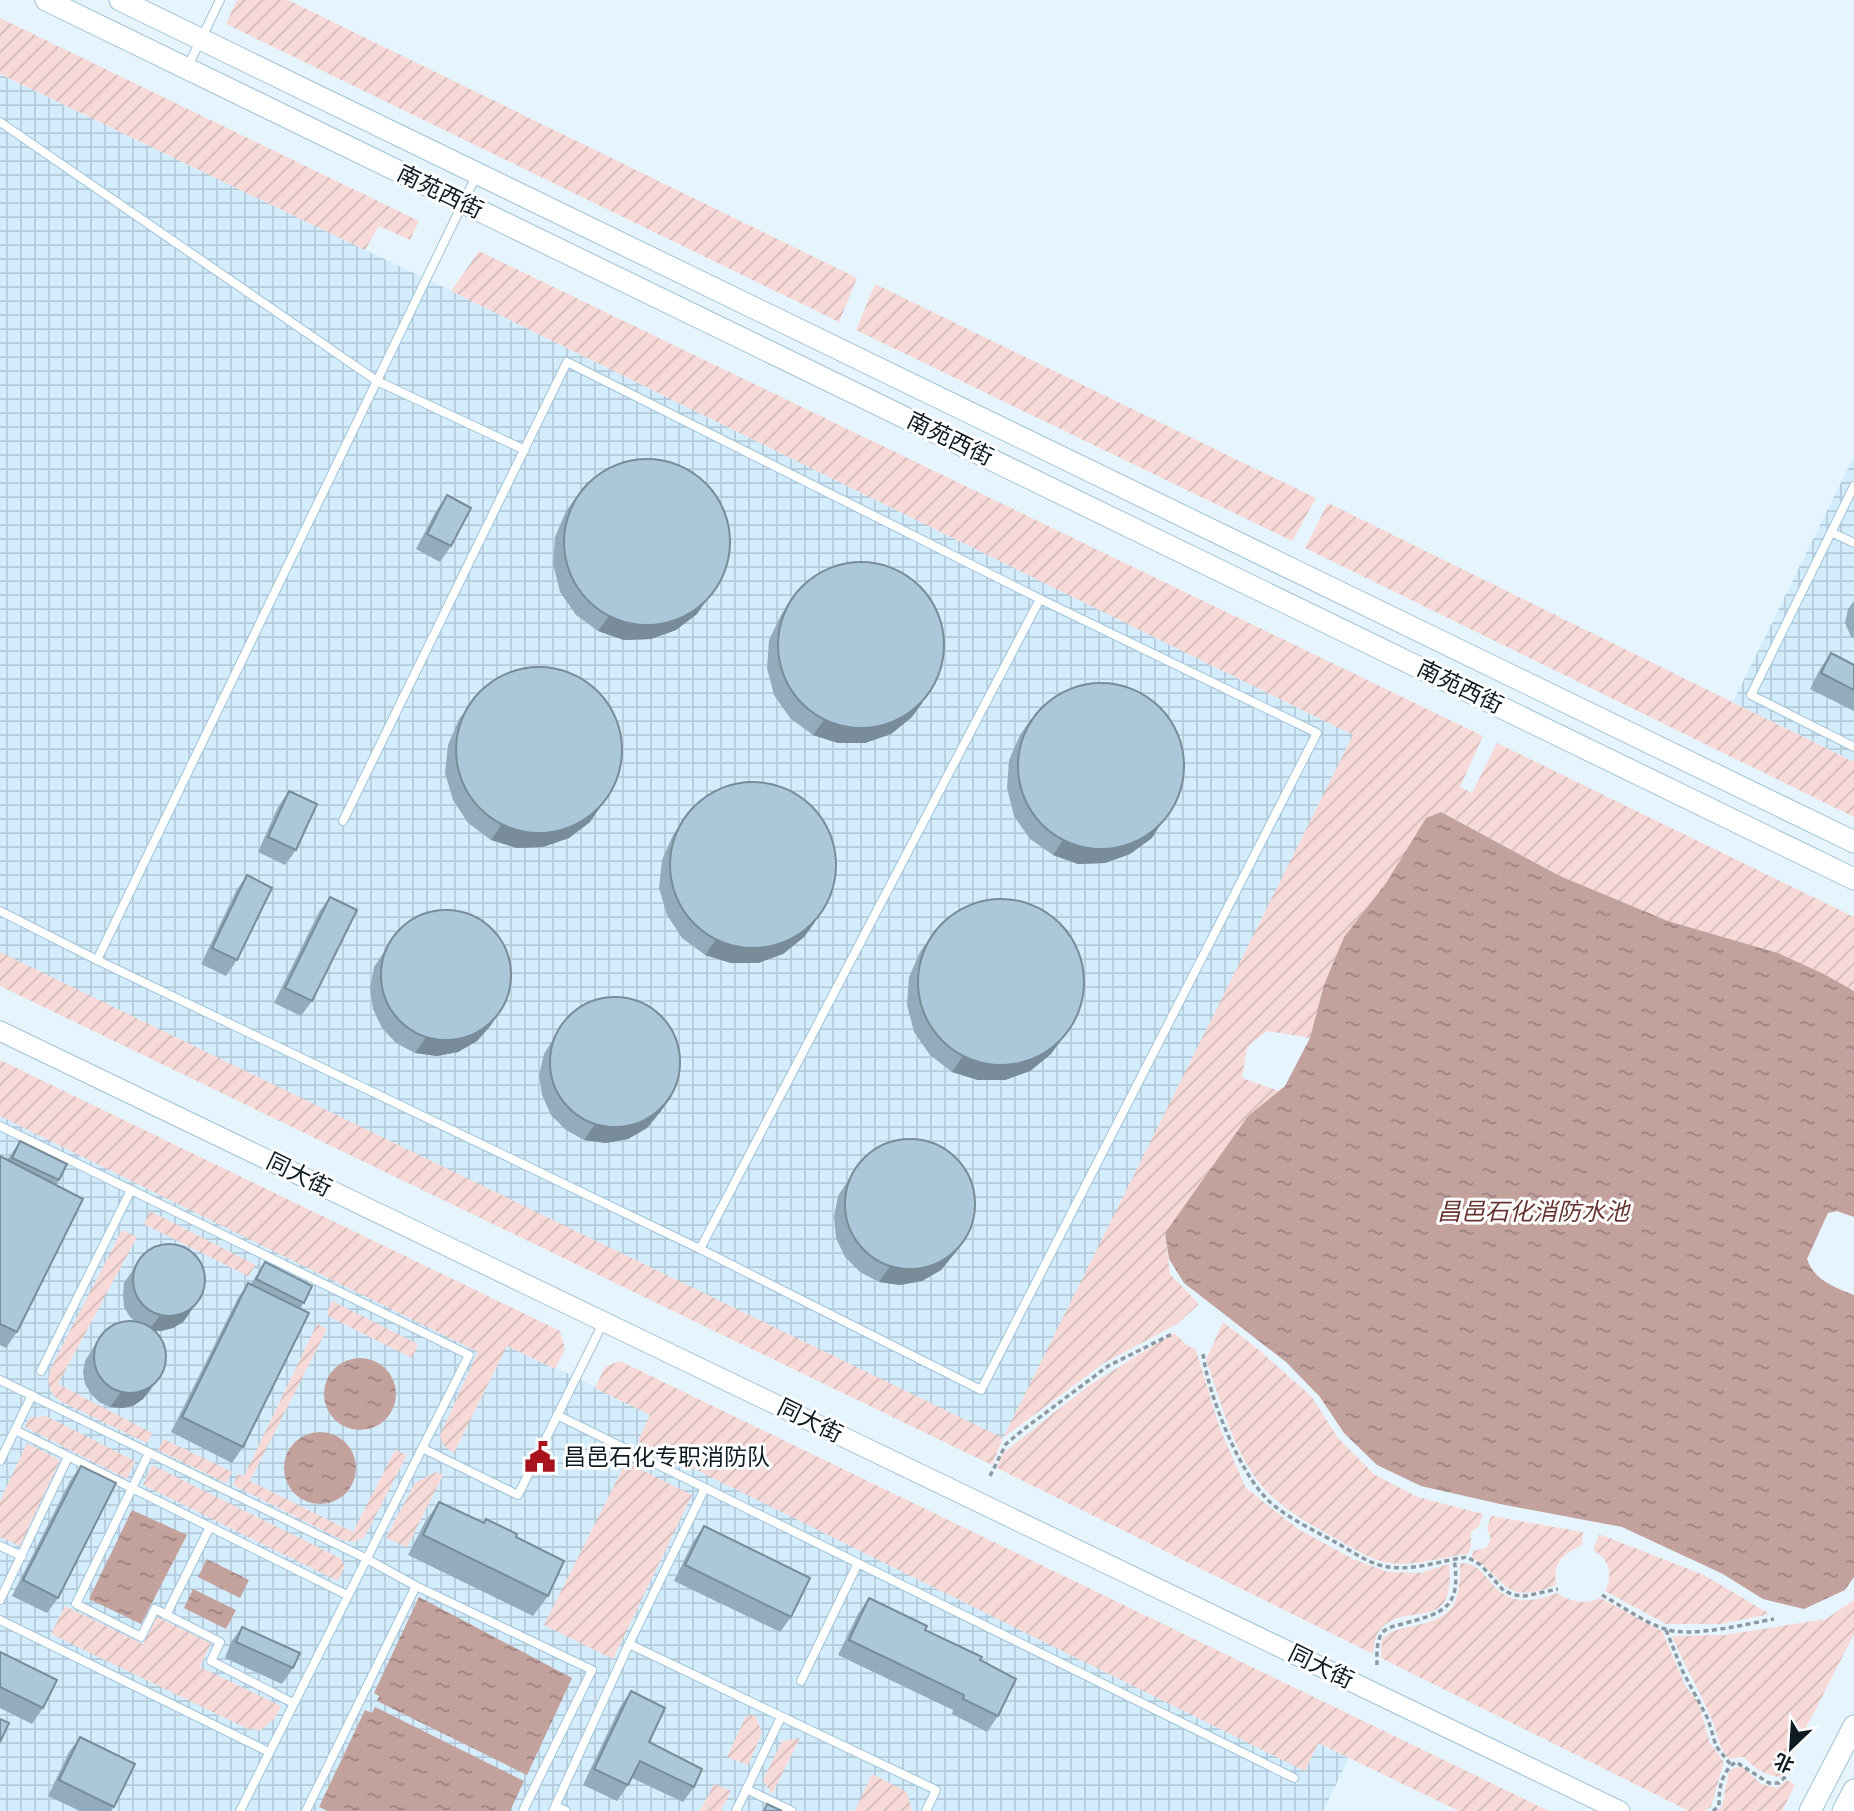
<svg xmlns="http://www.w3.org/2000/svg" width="1854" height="1811" font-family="'Roboto Condensed','Noto Sans SC',sans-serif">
<defs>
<pattern id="industrial-grid" width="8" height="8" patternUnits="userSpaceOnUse" patternTransform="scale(1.75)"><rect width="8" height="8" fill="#d4edfd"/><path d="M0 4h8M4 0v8" fill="none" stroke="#b5cbd9"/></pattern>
<pattern id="garden-furrows" width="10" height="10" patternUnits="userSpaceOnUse" patternTransform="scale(1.75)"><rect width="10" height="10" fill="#f7dad7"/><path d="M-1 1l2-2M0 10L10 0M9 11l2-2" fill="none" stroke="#d3bab8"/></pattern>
<pattern id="water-ripples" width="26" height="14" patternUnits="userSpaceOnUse" patternTransform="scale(1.75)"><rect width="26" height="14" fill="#c3a19d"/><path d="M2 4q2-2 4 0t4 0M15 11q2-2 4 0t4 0" fill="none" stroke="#9d8280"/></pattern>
</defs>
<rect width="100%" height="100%" fill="#e6f4fd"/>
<g fill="url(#industrial-grid)">
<polygon points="0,74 451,291 1354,735 1003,1439 0,956"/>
<polygon points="1854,456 1854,762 1733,702"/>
<polygon points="0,1098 651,1414 1349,1758 1323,1811 0,1811"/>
</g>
<g fill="url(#garden-furrows)">
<polygon points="237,0 288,0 857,278 839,322 226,24"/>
<polygon points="0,18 419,221 410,240 379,226 365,250 0,74"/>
<polygon points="479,251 1483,736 1460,787 1472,793 1497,743 1854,917 1854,991 1824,974 1778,953 1668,921 1560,876 1442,812 1426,818 1386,883 1344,937 1324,985 1310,1038 1267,1031 1247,1047 1242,1078 1279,1091 1248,1116 1165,1233 1170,1274 1199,1304 1177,1324 1104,1363 1003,1438 992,1465 0,986 0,952 1003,1438 1353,735 451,291"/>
<polygon points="875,284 1316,498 1292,541 856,330"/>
<polygon points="1328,503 1854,762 1854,817 1305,548"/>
<polygon points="0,1060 560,1331 565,1349 555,1369 507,1346 454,1453 442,1444 440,1435 478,1352 0,1116"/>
<polygon points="150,1211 256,1265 248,1276 144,1224"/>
<path d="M122,1230L137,1237L58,1384L152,1433L147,1443L60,1401C47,1391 47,1383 51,1368Z"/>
<polygon points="332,1301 418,1344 412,1358 328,1316 328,1310"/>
<path d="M1223,1322L1259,1350L1311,1396L1338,1438L1375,1475L1418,1497L1483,1514L1479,1526L1471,1532V1547L1468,1554C1442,1557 1410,1568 1384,1562C1365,1557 1348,1545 1331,1536C1306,1522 1276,1505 1259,1482C1232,1448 1221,1401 1206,1360Z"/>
<polygon points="317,1324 327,1329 250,1481 353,1532 395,1450 407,1455 364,1538 353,1542 342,1540 233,1485 238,1474 244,1476"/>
<path d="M1174,1333L1188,1346L1196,1350L1220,1429L1246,1488L1298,1529L1353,1559L1388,1572L1420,1573L1449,1564C1457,1639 1401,1597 1378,1633C1375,1638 1374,1648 1373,1654L997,1468L1003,1453L1088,1386Z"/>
<polygon points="620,1361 1549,1811 1459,1811 1318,1743 1305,1771 638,1441 650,1415 595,1388 605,1367"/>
<polygon points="46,1416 135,1461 127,1479 25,1427 29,1418"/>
<polygon points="164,1439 232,1472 226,1483 158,1450"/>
<polygon points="27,1443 60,1460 20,1546 0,1537 0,1501"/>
<polygon points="626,1462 692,1495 613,1659 544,1625"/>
<polygon points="152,1465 340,1558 345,1566 338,1581 143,1485"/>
<polygon points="436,1472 443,1475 407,1547 386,1538 415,1483"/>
<path d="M1491,1516L1583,1532L1582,1545C1564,1554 1552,1562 1556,1585C1504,1606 1507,1580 1472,1557L1473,1551L1486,1548L1491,1539L1487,1528Z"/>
<path d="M1599,1534L1704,1575L1770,1614L1721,1624H1666L1605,1591C1614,1575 1609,1559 1593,1550Z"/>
<path d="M1460,1563C1496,1561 1486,1620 1557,1593C1571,1602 1584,1605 1600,1598L1662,1631L1686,1687L1698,1702L1710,1743L1724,1762L1711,1807L1704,1811H1689L1381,1658L1382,1639C1394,1628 1403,1629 1418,1625C1457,1616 1460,1600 1460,1563Z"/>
<path d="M1854,1600V1634L1781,1777C1764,1775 1756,1769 1744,1757L1729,1759C1719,1748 1717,1733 1712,1720C1700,1691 1684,1665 1672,1636L1725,1635L1826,1619Z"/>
<polygon points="65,1606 143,1644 157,1617 211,1643 200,1667 281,1706 275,1718 261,1730 248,1729 51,1634"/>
<polygon points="755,1715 762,1733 748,1765 727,1757 746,1716"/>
<polygon points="800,1738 772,1794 763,1780 782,1741"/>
<polygon points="1736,1767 1743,1767 1761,1784 1777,1788 1787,1780 1795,1785 1782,1811 1717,1811 1722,1806 1729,1771"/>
<polygon points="872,1774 907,1792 912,1811 855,1811"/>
<polygon points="714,1784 731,1791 721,1811 700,1811"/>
</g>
<g fill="url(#water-ripples)">
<path d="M1441,812L1560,876L1668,921L1778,953L1824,974L1854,991V1217L1837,1211L1828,1213L1807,1259C1815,1281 1834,1287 1854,1295V1577L1845,1590L1804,1609L1763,1599L1723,1574L1622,1527L1500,1504L1421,1486L1377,1465L1344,1433L1320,1397L1286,1362L1184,1283L1169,1259L1165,1233L1248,1116L1285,1086L1310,1038L1324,985L1344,937L1386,883L1426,818Z"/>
<circle cx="360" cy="1394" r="36"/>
<circle cx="320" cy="1468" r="36"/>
<polygon points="132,1510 187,1535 141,1624 89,1599"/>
<polygon points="207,1559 249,1580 240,1598 198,1577"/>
<polygon points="193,1589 236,1610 226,1629 184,1608"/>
<polygon points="419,1597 572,1678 527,1775 377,1701 379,1696 374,1693"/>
<polygon points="375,1707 524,1781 510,1811 328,1811 319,1807 365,1710 372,1713"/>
</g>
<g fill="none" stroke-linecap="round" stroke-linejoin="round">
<defs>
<g id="service">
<polyline points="187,68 220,0"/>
<polyline points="0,122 377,381 525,450"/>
<polyline points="1854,486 1751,695 1854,747"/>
<polyline points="1831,532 1854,543"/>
<polyline points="343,821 567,362 1040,599 1317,733 981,1390 700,1249"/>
<polyline points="0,911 97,960 700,1249 1040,599"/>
<polyline points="97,960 476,176"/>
<polyline points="0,1126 469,1355 240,1811"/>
<polyline points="41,1371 131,1190"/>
<polyline points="0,1380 365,1558 416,1586 592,1670 523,1811"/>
<polyline points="557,1415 1294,1778"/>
<polyline points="15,1430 347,1595"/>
<polyline points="422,1448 518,1495 604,1321"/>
<polyline points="149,1453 76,1604 141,1637 155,1609 220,1642 211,1661 293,1703"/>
<polyline points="0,1461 32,1395"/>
<polyline points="0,1546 22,1556"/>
<polyline points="0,1600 68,1457"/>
<polyline points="166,1615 210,1527"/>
<polyline points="0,1620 269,1752"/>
<polyline points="629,1644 936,1790 926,1811"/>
<polyline points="801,1681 858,1563"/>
<polyline points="746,1789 792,1811"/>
<polyline points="556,1806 566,1811"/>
<polyline points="306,1811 416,1586"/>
<polyline points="553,1811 629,1644 705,1488"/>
<polyline points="736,1811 781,1717"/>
</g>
<polyline id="tertiary" points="0,1031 1620,1811"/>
<g id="secondary">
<polyline points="46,0 1854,879"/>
<polyline points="120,0 1854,842"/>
<polyline points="1810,1811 1854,1726"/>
<polyline points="1843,1811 1854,1790"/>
</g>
</defs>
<use href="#service" stroke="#a1c3d9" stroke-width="10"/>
<use href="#tertiary" stroke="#a1c3d9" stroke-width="21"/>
<use href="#secondary" stroke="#a1c3d9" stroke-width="23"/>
<g stroke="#8c99a2" stroke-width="3.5" stroke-dasharray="5 3.5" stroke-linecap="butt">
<path d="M1203,1354C1208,1394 1240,1476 1271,1503C1290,1519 1313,1530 1335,1542C1350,1550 1366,1562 1383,1566C1410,1572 1440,1561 1467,1557L1481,1565L1504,1591L1514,1595L1525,1596L1558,1589"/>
<polyline points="990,1476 1006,1444 1024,1429 1108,1366 1174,1333"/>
<path d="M1602,1595C1622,1606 1643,1622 1665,1629C1691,1638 1746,1624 1774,1619"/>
<polyline points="1666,1630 1683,1672 1708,1719 1716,1746 1731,1765"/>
<path d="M1377,1665C1377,1655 1376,1642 1382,1633C1387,1627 1395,1626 1402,1624C1443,1613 1462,1609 1454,1559"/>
<path d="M1713,1811L1719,1806C1719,1788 1721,1772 1736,1762L1769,1783H1779L1788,1774"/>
</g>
<use href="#service" stroke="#fff" stroke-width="8"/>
<use href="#tertiary" stroke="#fff" stroke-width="19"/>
<use href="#secondary" stroke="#fff" stroke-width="21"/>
</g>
<g fill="#93acbc">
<polygon points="447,495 451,546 440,562 416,549 436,511"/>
<polygon points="577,496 697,614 676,630 651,639 624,640 598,631 576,615 560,592 553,564 555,537 566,511"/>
<polygon points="791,599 912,717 891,734 865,743 838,743 813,735 790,718 774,695 767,668 769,640 781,615"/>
<polygon points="1854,601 1854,638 1851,637 1845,623 1848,609"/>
<polygon points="1831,653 1854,665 1854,711 1810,689 1820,669"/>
<polygon points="470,704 590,822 569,838 543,847 517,848 491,840 468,823 453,800 445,773 448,745 459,719"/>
<polygon points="1031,719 1152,838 1130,854 1105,863 1078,864 1053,855 1030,839 1014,816 1007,788 1009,760 1020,735"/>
<polygon points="289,791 296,850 285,865 258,852 278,807"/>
<polygon points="684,819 815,922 804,937 783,954 758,963 731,963 705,955 682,938 667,915 659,888 662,860 673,835"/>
<polygon points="247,875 237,960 226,976 201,964 236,891"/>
<polygon points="330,897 312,1001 301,1016 274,1003 319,912"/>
<polygon points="396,934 491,1025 477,1041 458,1052 437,1056 415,1053 396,1043 382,1028 373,1009 370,988 374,967"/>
<polygon points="931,936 1051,1054 1030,1071 1005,1080 978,1080 952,1072 930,1055 914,1032 907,1005 909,977 920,952"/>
<polygon points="565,1020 661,1111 647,1128 628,1139 606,1143 584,1140 566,1130 551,1115 542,1095 539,1075 544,1054"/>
<polygon points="20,1141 59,1180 56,1185 17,1332 6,1348 0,1345 0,1156 7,1160"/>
<polygon points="860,1162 966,1238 955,1253 941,1270 922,1281 900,1285 879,1282 860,1272 845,1257 836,1238 834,1217 838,1196"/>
<polygon points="141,1258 190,1313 183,1322 173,1328 161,1331 154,1331 151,1390 143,1399 133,1406 122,1408 110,1407 99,1402 91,1394 85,1384 83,1372 85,1361 101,1335 135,1321 130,1317 124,1307 123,1295 124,1283"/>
<polygon points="265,1262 304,1303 300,1308 243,1447 232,1463 171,1432 238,1298 248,1283 251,1284"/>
<polygon points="81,1466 58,1598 47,1613 12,1596 70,1481"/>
<polygon points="439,1502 483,1523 486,1519 516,1537 548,1596 533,1616 408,1555 425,1522"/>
<polygon points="704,1526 791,1617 780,1632 674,1581 693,1542"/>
<polygon points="869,1598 925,1630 998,1716 987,1732 952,1714 953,1710 838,1655 858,1614"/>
<polygon points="242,1627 293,1668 282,1684 225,1658 231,1642"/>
<polygon points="0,1652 43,1708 32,1724 0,1708"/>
<polygon points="631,1691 649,1742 694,1787 683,1802 632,1778 628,1785 617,1801 583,1785 620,1707"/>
<polygon points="80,1737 114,1807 111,1811 80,1811 48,1796 69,1752"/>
</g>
<g fill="#788c99">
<polygon points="708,598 697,614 676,630 651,639 624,640 598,631 609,616"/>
<polygon points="923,702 912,717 891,734 865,743 838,743 813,735 824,720"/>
<polygon points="601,806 590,822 569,838 543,847 517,848 491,840 502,824"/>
<polygon points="1162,822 1152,838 1130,854 1105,863 1078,864 1053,855 1063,840"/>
<polygon points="815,922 804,937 783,954 758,963 731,963 705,955 716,939"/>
<polygon points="502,1009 491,1025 477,1041 458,1052 437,1056 415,1053 426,1037"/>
<polygon points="1062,1039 1051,1054 1030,1071 1005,1080 978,1080 952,1072 963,1056"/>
<polygon points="672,1096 661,1111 647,1128 628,1139 606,1143 584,1140 595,1124"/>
<polygon points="966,1238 955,1253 941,1270 922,1281 900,1285 879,1282 890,1266"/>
<polygon points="201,1297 183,1322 173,1328 161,1331 149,1330 160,1315"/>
<polygon points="162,1374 143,1399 133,1406 122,1408 110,1407 121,1392"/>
</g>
<g fill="#abc8db" stroke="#788c99" stroke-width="2">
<circle cx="647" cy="542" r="83"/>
<polygon points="447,495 471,508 451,546 427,534"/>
<circle cx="861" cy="645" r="83"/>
<polygon points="1831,653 1854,665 1854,690 1821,673"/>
<circle cx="539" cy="750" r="83"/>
<circle cx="1101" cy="766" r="83"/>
<circle cx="753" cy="865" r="83"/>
<polygon points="289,791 317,804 296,850 268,837"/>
<polygon points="247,875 272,888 237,960 212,948"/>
<polygon points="330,897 357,910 312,1001 285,988"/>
<circle cx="1001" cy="982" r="83"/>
<circle cx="446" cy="975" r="65"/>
<circle cx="615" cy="1062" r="65"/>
<circle cx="910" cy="1204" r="65"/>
<polygon points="20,1141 67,1164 59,1180 12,1158"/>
<polygon points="0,1156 83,1199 17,1332 0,1324"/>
<circle cx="169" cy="1280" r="36"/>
<polygon points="265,1262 312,1286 304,1303 256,1279"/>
<polygon points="248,1283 309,1313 243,1447 182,1417"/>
<circle cx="130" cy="1357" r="36"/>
<polygon points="81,1466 116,1483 58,1598 23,1580"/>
<polygon points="439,1502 484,1523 486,1519 517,1534 516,1537 564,1561 548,1596 423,1535"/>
<polygon points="704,1526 810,1578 791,1617 685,1565"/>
<polygon points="869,1598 927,1626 925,1630 982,1657 980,1660 1016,1679 998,1716 963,1699 964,1695 849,1640"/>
<polygon points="242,1627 300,1653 293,1668 236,1642"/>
<polygon points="0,1652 57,1680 43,1708 0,1687"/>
<polygon points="631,1691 665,1708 649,1742 702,1769 694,1787 640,1761 628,1785 594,1769"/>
<polygon points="0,1719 9,1723 0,1742"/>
<polygon points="80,1737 135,1764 114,1807 59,1780"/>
<polygon points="767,1804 782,1811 764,1811"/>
</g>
<defs>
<symbol id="civic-bare" viewBox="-9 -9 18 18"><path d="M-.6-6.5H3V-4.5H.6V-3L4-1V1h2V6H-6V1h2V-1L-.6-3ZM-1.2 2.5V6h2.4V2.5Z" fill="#a8121d" stroke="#fff" stroke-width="2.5" paint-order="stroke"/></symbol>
</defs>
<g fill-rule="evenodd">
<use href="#civic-bare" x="518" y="1435" width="44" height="44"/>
</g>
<g text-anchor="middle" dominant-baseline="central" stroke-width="6" stroke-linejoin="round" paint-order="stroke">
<g font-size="23" fill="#0e1b23" stroke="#fff">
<text transform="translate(440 192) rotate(26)">南苑西街</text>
<text transform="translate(950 439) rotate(26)">南苑西街</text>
<text transform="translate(1460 687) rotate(26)">南苑西街</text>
<text transform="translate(299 1175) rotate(26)">同大街</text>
<text transform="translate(810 1421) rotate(26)">同大街</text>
<text transform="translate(1321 1667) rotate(26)">同大街</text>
</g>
<g font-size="23" fill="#0e1b23" stroke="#fff" text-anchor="start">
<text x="563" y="1457">昌邑石化专职消防队</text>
</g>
<g font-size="24" font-style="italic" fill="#663531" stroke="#fff">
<text x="1533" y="1212">昌邑石化消防水池</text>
</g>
</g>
<g transform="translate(1791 1748) rotate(205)" stroke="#ffffff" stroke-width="5" paint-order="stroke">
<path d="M0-5L12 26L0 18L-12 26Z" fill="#0e1b23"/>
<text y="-10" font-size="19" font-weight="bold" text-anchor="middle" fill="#0e1b23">北</text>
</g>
</svg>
